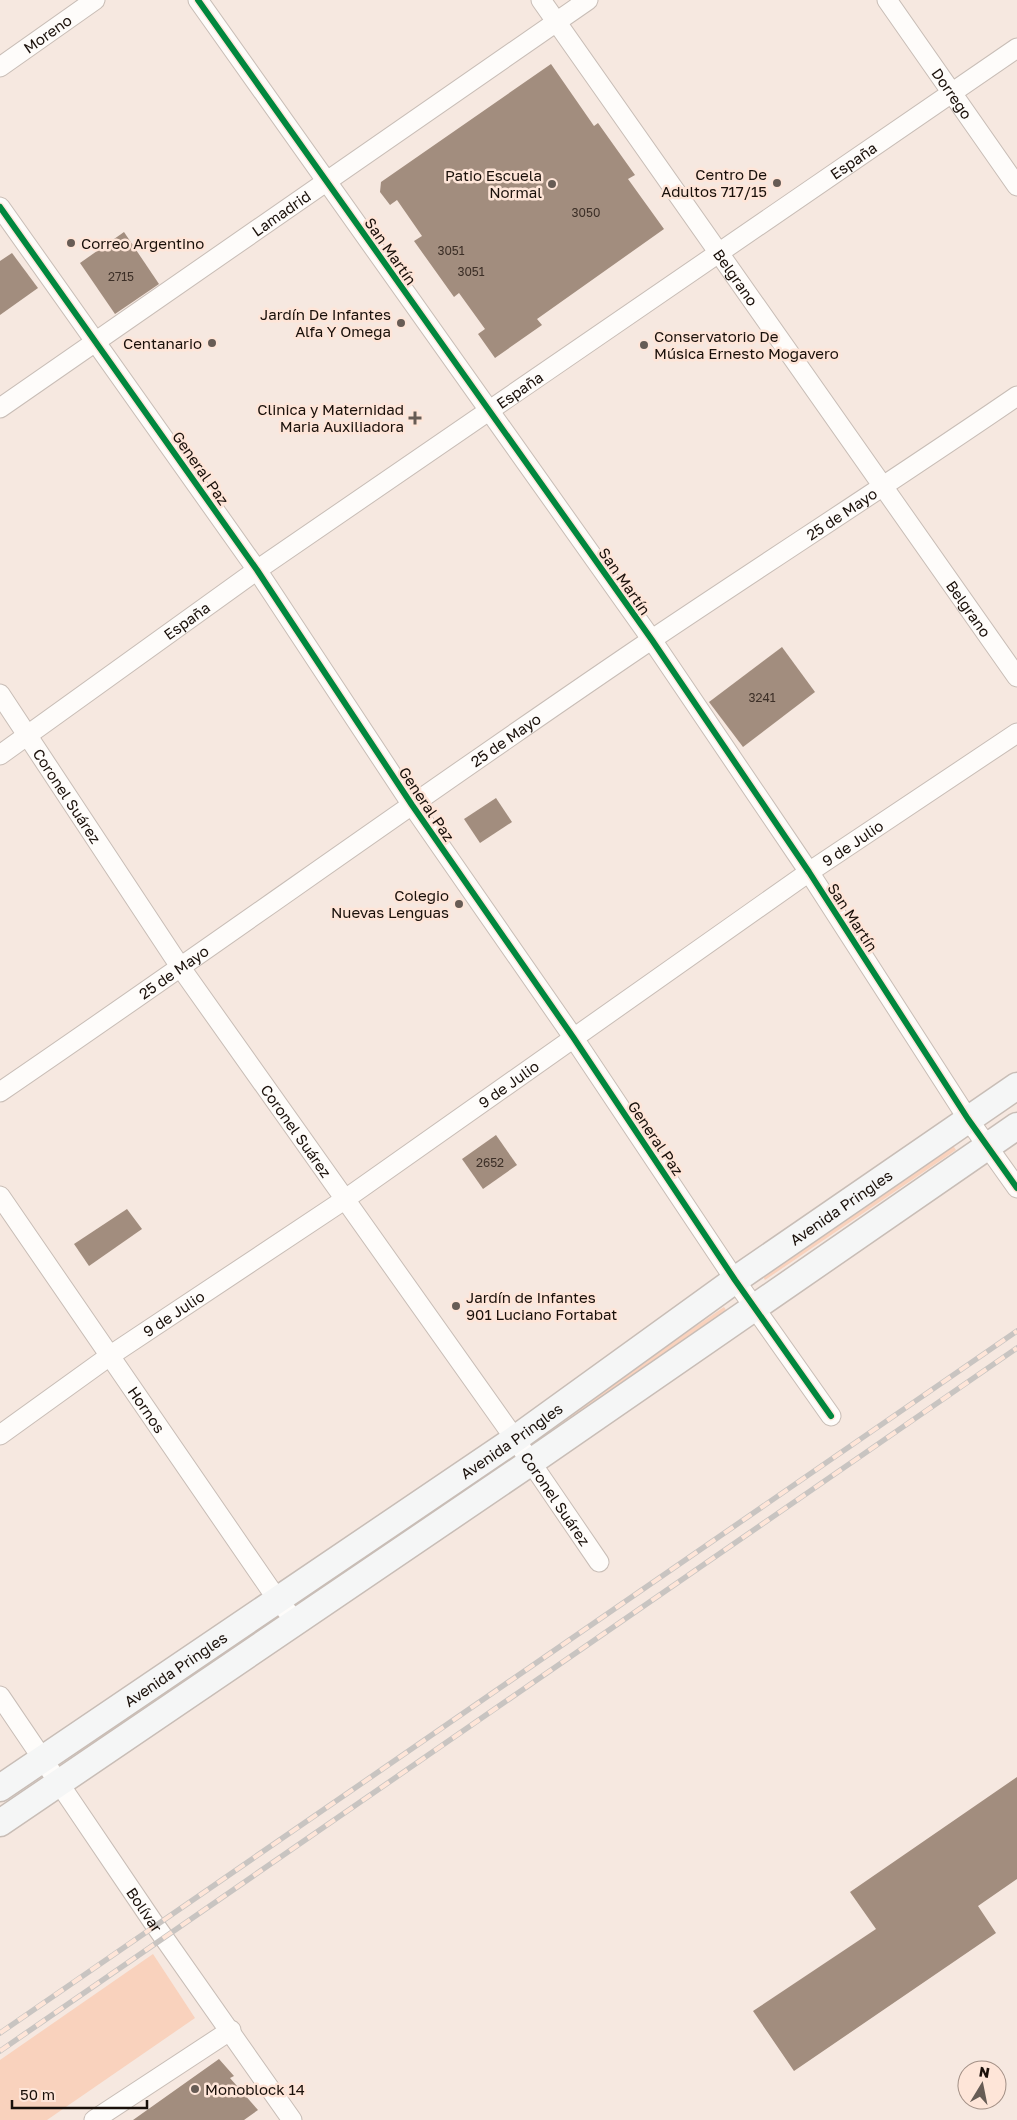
<svg xmlns="http://www.w3.org/2000/svg" width="1017" height="2120" font-family="'Golos Text',sans-serif">
<rect width="100%" height="100%" fill="#f6e8e0"/>
<g fill="#f9d2bd">
<polygon points="952,1144 956,1150 765,1280 761,1274"/>
<polygon points="724,1307 728,1313 537,1443 533,1437"/>
<polygon points="505,1460 509,1466 318,1596 314,1590"/>
<polygon points="266,1620 270,1626 79,1756 75,1750"/>
<polygon points="153,1954 195,2018 47,2120 0,2120 0,2060"/>
</g>
<g fill="#a28d7e">
<polygon points="551,64 594,126 598,123 635,175 628,179 664,229 537,319 542,325 495,358 478,334 485,329 459,293 454,297 414,241 422,236 397,200 390,205 380,192 381,182"/>
<polygon points="124,232 159,284 115,314 80,263"/>
<polygon points="12,253 38,288 0,315 0,261"/>
<polygon points="782,647 815,692 743,747 709,702"/>
<polygon points="496,798 512,822 480,843 464,819"/>
<polygon points="496,1135 517,1165 483,1189 462,1159"/>
<polygon points="127,1209 142,1229 89,1266 74,1244"/>
<polygon points="1017,1777 1017,1879 978,1906 996,1933 794,2071 753,2011 876,1929 850,1892"/>
<polygon points="219,2059 234,2076 230,2078 258,2110 244,2120 133,2120"/>
</g>
<g fill="none" stroke-linecap="round" stroke-linejoin="round">
<defs>
<g id="street">
<polyline points="198,0 652,640 809,872 968,1119 1017,1188"/>
<path id="s1" d="M541,0L1017,677"/>
<path id="s2" d="M887,0L1017,186"/>
<path id="s3" d="M0,67L95,0"/>
<polyline points="0,207 257,570 412,805 573,1037 735,1280 831,1416"/>
<path id="s4" d="M0,408L588,0"/>
<path id="s5" d="M0,694L181,968L515,1439L599,1562"/>
<path id="s6" d="M0,755L257,570L1017,48"/>
<path id="s7" d="M0,1092C218,943 432,788 651,640C773,558 896,479 1017,396"/>
<path id="s8" d="M0,1196L277,1599L296,1622"/>
<path id="s9" d="M0,1435L111,1355L344,1200L809,872L1017,733"/>
<path id="s10" d="M0,1696L155,1925L292,2120"/>
<polyline points="94,2120 231,2030"/>
</g>
<g id="secondary">
<path id="s11" d="M0,1788L515,1439L735,1280L1017,1086"/>
<polyline points="0,1823 531,1462 1017,1126"/>
</g>
</defs>
<use href="#street" stroke="#c8bdb6" stroke-width="21"/>
<use href="#secondary" stroke="#c8bdb6" stroke-width="29"/>
<use href="#street" stroke="#fefcfa" stroke-width="19"/>
<use href="#secondary" stroke="#f5f6f6" stroke-width="26"/>
<defs>
<g id="rail">
<polyline points="0,2033 1017,1331"/>
<polyline points="0,2051 1017,1348"/>
</g>
</defs>
<use href="#rail" stroke="#c8c4c1" stroke-width="5.5"/>
<use href="#rail" stroke="#fee5d8" stroke-width="4" stroke-dasharray="11" stroke-linecap="butt"/>
<defs>
<g id="cycleway">
<polyline points="198,0 652,640 809,872 968,1119 1017,1188"/>
<polyline points="0,207 257,570 412,805 573,1037 735,1280 831,1416"/>
</g>
</defs>
<use href="#cycleway" stroke="#fee5d8" stroke-width="9"/>
<use href="#cycleway" stroke="#00873e" stroke-width="6"/>
</g>
<g fill="#675c55" stroke="#fee5d8" stroke-width="2">
<circle cx="777" cy="183" r="5"/>
<circle cx="552" cy="184" r="5"/>
<circle cx="71" cy="243" r="5"/>
<circle cx="401" cy="323" r="5"/>
<circle cx="212" cy="343" r="5"/>
<circle cx="644" cy="345" r="5"/>
<path d="M412.5 410.5h5v5h5v5h-5v5h-5v-5h-5v-5h5z"/>
<circle cx="459" cy="904" r="5"/>
<circle cx="456" cy="1306" r="5"/>
<circle cx="195" cy="2089" r="5"/>
</g>
<g text-anchor="middle" dominant-baseline="central" stroke-width="5" stroke-linejoin="round" paint-order="stroke">
<g font-size="12" fill="#3c2f27">
<text x="586" y="212">3050</text>
<text x="451" y="250">3051</text>
<text x="471" y="271">3051</text>
<text x="121" y="276">2715</text>
<text x="762" y="697">3241</text>
<text x="490" y="1162">2652</text>
</g>
<g font-size="15" fill="#1a100a" stroke="#fee5d8">
<text stroke="none"><textPath href="#s3" startOffset="58">Moreno</textPath></text>
<text stroke="none"><textPath href="#s2" startOffset="114">Dorrego</textPath></text>
<text stroke="none"><textPath href="#s6" startOffset="1040">España</textPath></text>
<text stroke="none"><textPath href="#s4" startOffset="342">Lamadrid</textPath></text>
<text transform="translate(391 251) rotate(55)">San Martín</text>
<text stroke="none"><textPath href="#s1" startOffset="339">Belgrano</textPath></text>
<text stroke="none"><textPath href="#s6" startOffset="635">España</textPath></text>
<text transform="translate(201 468) rotate(55)">General Paz</text>
<text stroke="none"><textPath href="#s7" startOffset="1021">25 de Mayo</textPath></text>
<text transform="translate(625 581) rotate(55)">San Martín</text>
<text stroke="none"><textPath href="#s1" startOffset="744">Belgrano</textPath></text>
<text stroke="none"><textPath href="#s6" startOffset="230">España</textPath></text>
<text stroke="none"><textPath href="#s7" startOffset="616">25 de Mayo</textPath></text>
<text stroke="none"><textPath href="#s5" startOffset="122">Coronel Suárez</textPath></text>
<text transform="translate(427 804) rotate(56)">General Paz</text>
<text stroke="none"><textPath href="#s9" startOffset="1038">9 de Julio</textPath></text>
<text transform="translate(853 917) rotate(57)">San Martín</text>
<text stroke="none"><textPath href="#s7" startOffset="211">25 de Mayo</textPath></text>
<text stroke="none"><textPath href="#s9" startOffset="618">9 de Julio</textPath></text>
<text stroke="none"><textPath href="#s5" startOffset="528">Coronel Suárez</textPath></text>
<text transform="translate(656 1138) rotate(56)">General Paz</text>
<text stroke="none"><textPath href="#s11" startOffset="1022">Avenida Pringles</textPath></text>
<text stroke="none"><textPath href="#s9" startOffset="212">9 de Julio</textPath></text>
<text stroke="none"><textPath href="#s8" startOffset="259">Hornos</textPath></text>
<text stroke="none"><textPath href="#s11" startOffset="618">Avenida Pringles</textPath></text>
<text stroke="none"><textPath href="#s5" startOffset="978">Coronel Suárez</textPath></text>
<text stroke="none"><textPath href="#s11" startOffset="212">Avenida Pringles</textPath></text>
<text stroke="none"><textPath href="#s10" startOffset="258">Bolívar</textPath></text>
</g>
<g font-size="15" fill="#1a100a" stroke="#fee5d8" text-anchor="end">
<text x="767" y="174">Centro De<tspan x="767" dy="17">Adultos 717/15</tspan></text>
<text x="542" y="175">Patio Escuela<tspan x="542" dy="17">Normal</tspan></text>
<text x="81" y="243" text-anchor="start">Correo Argentino</text>
<text x="391" y="314">Jardín De Infantes<tspan x="391" dy="17">Alfa Y Omega</tspan></text>
<text x="654" y="336" text-anchor="start">Conservatorio De<tspan x="654" dy="17">Música Ernesto Mogavero</tspan></text>
<text x="202" y="343">Centanario</text>
<text x="404" y="409">Clinica y Maternidad<tspan x="404" dy="17">Maria Auxiliadora</tspan></text>
<text x="449" y="895">Colegio<tspan x="449" dy="17">Nuevas Lenguas</tspan></text>
<text x="466" y="1297" text-anchor="start">Jardín de Infantes<tspan x="466" dy="17">901 Luciano Fortabat</tspan></text>
<text x="205" y="2089" text-anchor="start">Monoblock 14</text>
</g>
</g>
<g transform="translate(982 2085) rotate(10)"><circle r="24" fill="#fee5d8" stroke="#a39086"/>
<path d="M0-4L9 19L0 12L-9 19Z" fill="#675c55"/>
<text y="-8" font-size="14" font-weight="bold" text-anchor="middle" fill="#1a100a">N</text>
</g>
<path d="M12 2100v8h135v-8" fill="none" stroke="#1a100a" stroke-width="2.5"/>
<text x="20" y="2100" font-size="15" fill="#1a100a" stroke="#fee5d8" stroke-width="4" paint-order="stroke">50 m</text>
</svg>
